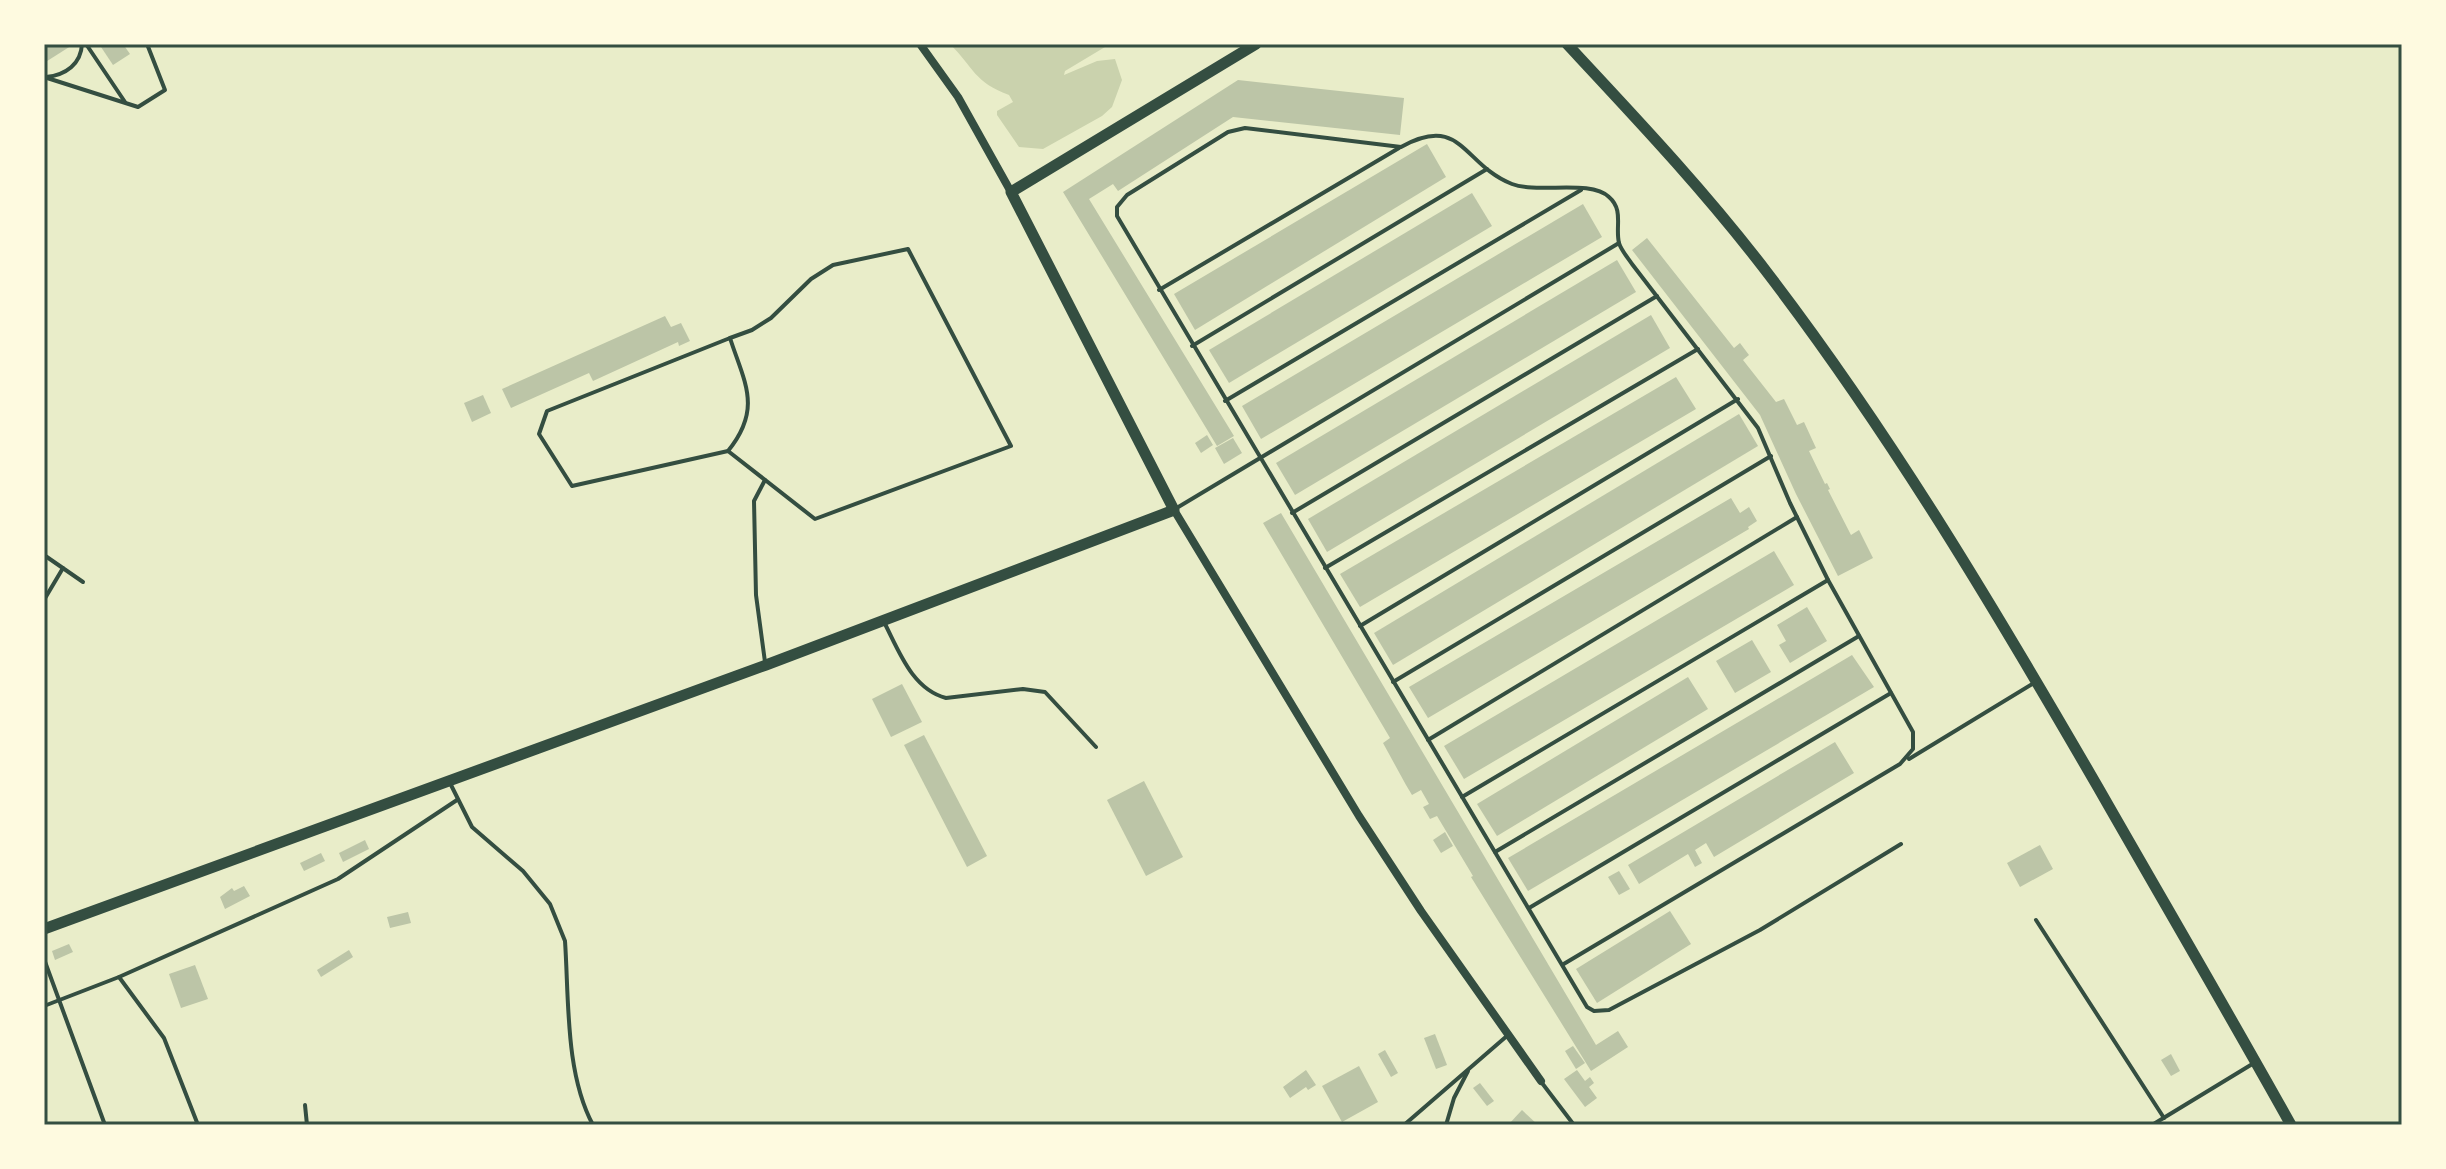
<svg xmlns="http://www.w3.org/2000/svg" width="2446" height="1169" font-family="'Golos Text',sans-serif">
<rect width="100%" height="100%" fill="#e9edc9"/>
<path fill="#cad2ad" d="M950,44H1110L1065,71L1064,75L1097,61L1115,59L1122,80L1112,107L1102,116L1043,149L1019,147L997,115V111L1013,102L1009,95C974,82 974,68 950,44Z"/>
<g fill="#bcc5a7">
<polygon points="44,44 74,44 44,63"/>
<polygon points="99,44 123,44 130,54 113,65"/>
<polygon points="1238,80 1404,98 1400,135 1233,117 1118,191 1113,184 1089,199 1234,436 1217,446 1063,192"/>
<polygon points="1427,144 1446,177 1195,330 1174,294"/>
<polygon points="1472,193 1492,226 1229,383 1209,350"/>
<polygon points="1583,204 1602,237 1261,439 1242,406"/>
<polygon points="1647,238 1734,348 1740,343 1749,355 1743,360 1776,402 1784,399 1797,425 1804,422 1816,448 1809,451 1825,484 1827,483 1830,489 1828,490 1851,535 1859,530 1873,558 1838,576 1796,494 1760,415 1632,250"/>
<polygon points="1617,260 1636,292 1295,495 1276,463"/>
<polygon points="1651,315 1670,348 1327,552 1308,519"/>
<polygon points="665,316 671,327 681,323 690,341 679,346 678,342 593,381 589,373 511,408 502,389"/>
<polygon points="1676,377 1696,409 1360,607 1340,574"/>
<polygon points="483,395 491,413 472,422 464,403"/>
<polygon points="1739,414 1758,446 1393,665 1374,633"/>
<polygon points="1207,435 1213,445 1201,453 1195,443"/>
<polygon points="1233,438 1242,453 1224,464 1215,448"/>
<polygon points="1731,498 1740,513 1749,507 1757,521 1748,527 1749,529 1428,718 1409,687"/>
<polygon points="1281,513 1596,1045 1618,1031 1628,1047 1591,1071 1471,877 1473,876 1437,816 1430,819 1423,807 1429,804 1421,790 1412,795 1406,785 1383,743 1390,738 1263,523"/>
<polygon points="1774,551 1794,585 1464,779 1444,746"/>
<polygon points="1807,607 1827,641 1790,663 1779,645 1786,641 1777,625"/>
<polygon points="1752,640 1771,672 1735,693 1716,661"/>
<polygon points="1852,655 1874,687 1528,891 1508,858"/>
<polygon points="1688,677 1708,709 1497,836 1477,804"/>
<polygon points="902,684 922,722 891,737 872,699"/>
<polygon points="924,735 987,856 967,867 904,745"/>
<polygon points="1835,742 1854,773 1714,857 1706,843 1695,850 1702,863 1695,867 1688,854 1639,884 1628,865"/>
<polygon points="1144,781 1183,857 1146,876 1107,800"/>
<polygon points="1445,832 1453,846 1441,853 1433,840"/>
<polygon points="365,840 369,849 343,862 339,853"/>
<polygon points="2040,845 2053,869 2020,887 2007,863"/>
<polygon points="321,853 325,861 304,871 300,863"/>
<polygon points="1619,871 1630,889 1619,895 1608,877"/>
<polygon points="244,886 250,896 225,909 220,897 232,888 234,891"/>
<polygon points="1670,911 1691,944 1597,1003 1576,969"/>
<polygon points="408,912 411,923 390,928 387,917"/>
<polygon points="69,944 73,952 55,960 52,951"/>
<polygon points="349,950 353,957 321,977 317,970"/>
<polygon points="195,965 208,999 181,1008 169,974"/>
<polygon points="1435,1034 1447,1065 1436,1069 1424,1038"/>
<polygon points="1573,1046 1585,1063 1576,1069 1565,1051"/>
<polygon points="1385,1050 1398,1073 1391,1077 1378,1054"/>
<polygon points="2171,1054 2180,1071 2171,1076 2161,1060"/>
<polygon points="1359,1066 1378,1102 1342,1122 1322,1086"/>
<polygon points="1306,1070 1316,1085 1308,1090 1306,1087 1290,1098 1283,1087"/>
<polygon points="1577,1070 1585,1081 1590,1077 1594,1083 1589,1087 1597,1098 1585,1107 1564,1079"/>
<polygon points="1480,1083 1494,1101 1487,1106 1473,1088"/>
<polygon points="1522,1110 1538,1125 1508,1125"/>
</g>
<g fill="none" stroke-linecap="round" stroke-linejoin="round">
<g stroke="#344e41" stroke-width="4">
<polyline points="86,44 125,102"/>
<polyline points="44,77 138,107 165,90 147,44"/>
<path d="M46,77C66,75 81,64 82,44"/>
<polyline points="1159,290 1399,148"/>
<path d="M730,338C744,382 763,408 728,451L572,486L539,434L547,411Z"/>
<polyline points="1192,346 1487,169"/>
<polyline points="1225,401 1581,190"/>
<polyline points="728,451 815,519 1011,446 908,249 833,265 811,279 771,318 752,330 730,338"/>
<polyline points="765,480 754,501 756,595 765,662"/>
<polyline points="1175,509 1619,243"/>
<polyline points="1292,513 1657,296"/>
<polyline points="44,555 83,582"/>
<polyline points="1325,568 1698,349"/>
<polyline points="44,600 63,568"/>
<path d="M884,622C899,651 912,689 946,698L1023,689L1045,692L1096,747"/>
<polyline points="1360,626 1738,399"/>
<polyline points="1393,682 1771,456"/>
<polyline points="1428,740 1797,517"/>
<polyline points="1909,759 2034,683"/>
<path d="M449,781L472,827L523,871L550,904L565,941C569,999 565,1073 593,1125"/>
<polyline points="1462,797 1828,580"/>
<polyline points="1495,852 1859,636"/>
<polyline points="1529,908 1891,693"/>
<polyline points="2036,920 2164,1118"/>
<polyline points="44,959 105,1125"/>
<path d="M1562,965L1900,764L1913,749V732L1828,580L1790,503L1758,428L1632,264C1628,258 1621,250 1619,243C1615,227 1624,210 1609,197C1590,179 1538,194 1512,184C1463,165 1462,113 1401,147L1245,128L1228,132L1127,195L1117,207V216L1587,1007L1594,1011L1609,1010L1760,930L1901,844"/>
<polyline points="119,977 164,1038 198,1125"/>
<polyline points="44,1006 119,977 338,879 457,800"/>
<polyline points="1542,1083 1574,1125"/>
<polyline points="305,1105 307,1125"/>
<polyline points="1404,1125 1508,1035"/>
<polyline points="1446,1125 1454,1098 1468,1071"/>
<polyline points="2152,1125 2254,1063"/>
</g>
<g stroke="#344e41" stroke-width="8">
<polyline points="920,44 958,97 1011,192"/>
<polyline points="1174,510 1359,816 1421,911 1541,1081"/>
</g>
<g stroke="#344e41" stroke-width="11">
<path d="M1567,44C1636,118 1705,191 1766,271C1891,434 1996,611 2099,789C2163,901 2228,1012 2291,1125"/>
<polyline points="44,929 766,665 1174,510 1011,192 1256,44"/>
</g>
</g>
<rect width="2446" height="1169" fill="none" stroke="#fefae0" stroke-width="92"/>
<rect x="46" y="46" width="2354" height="1077" fill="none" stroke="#344e41" stroke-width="3"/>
</svg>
